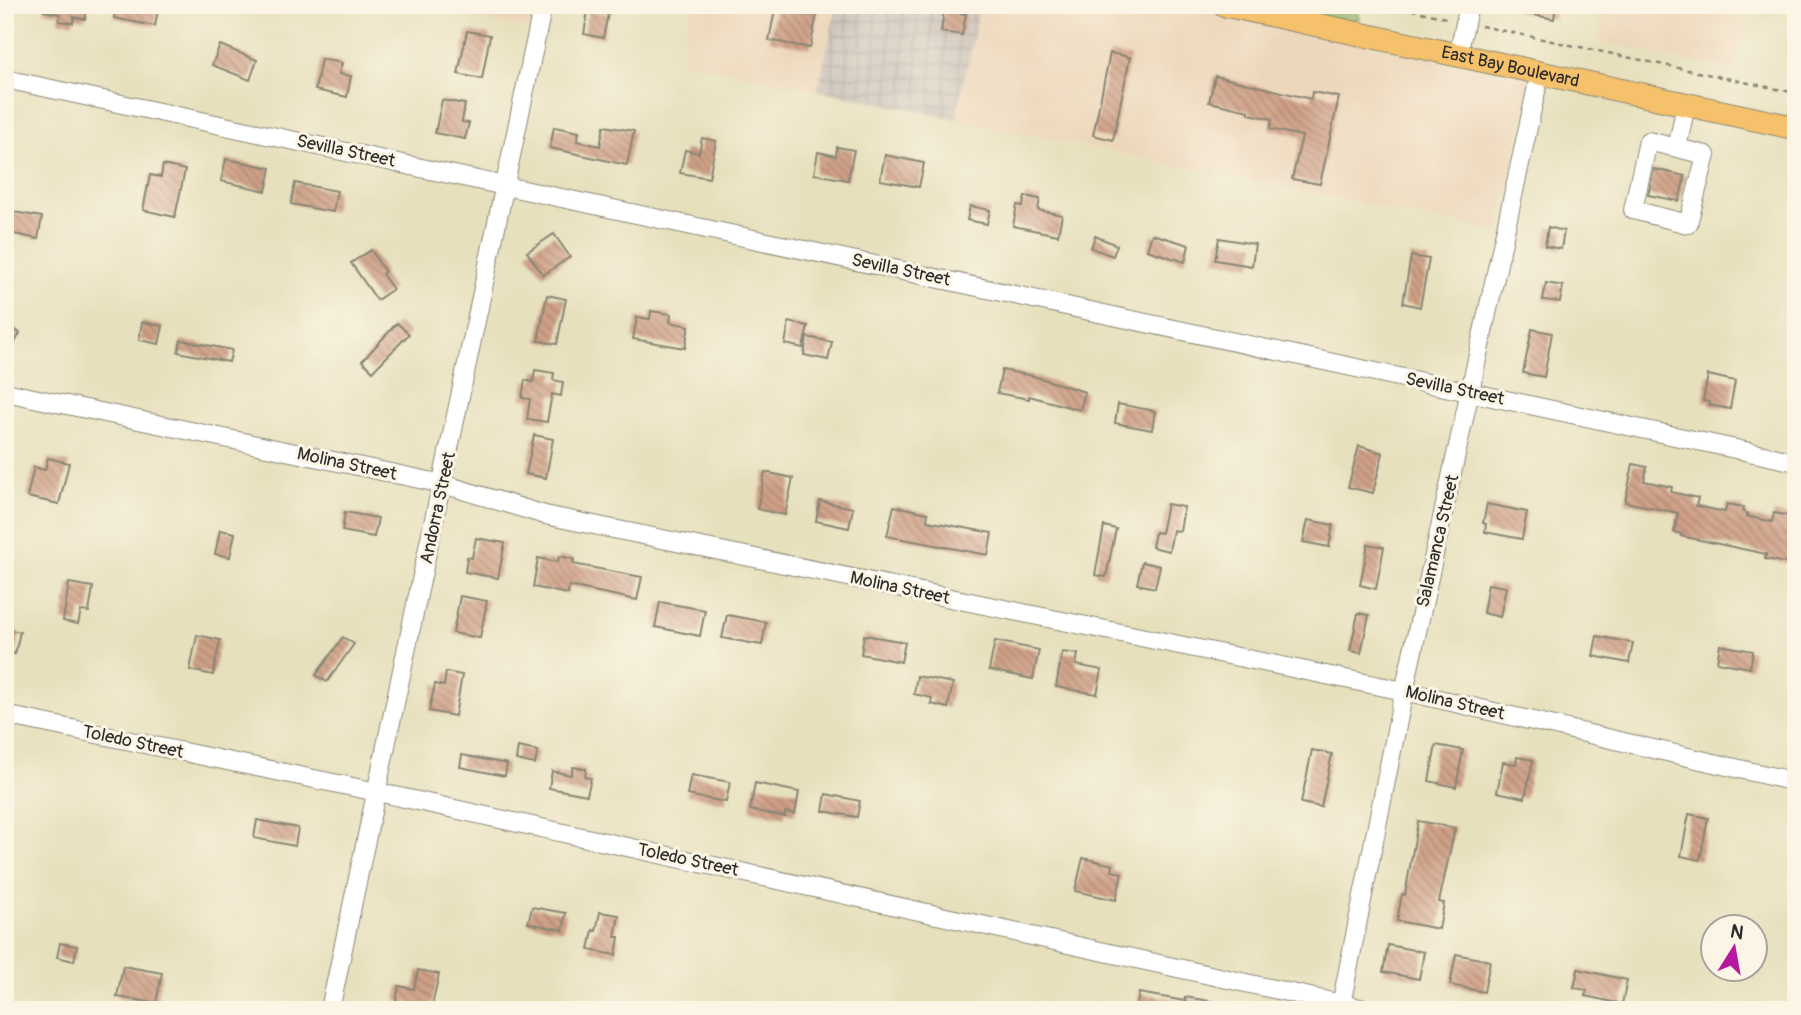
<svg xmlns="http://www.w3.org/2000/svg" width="1801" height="1015" font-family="Pangolin,sans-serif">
<defs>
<pattern id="industrial-grid" width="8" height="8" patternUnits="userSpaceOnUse" patternTransform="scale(1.75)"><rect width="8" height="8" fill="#ccc2b9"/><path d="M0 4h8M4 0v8" fill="none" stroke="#afa79f"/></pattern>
<pattern id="forest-crowns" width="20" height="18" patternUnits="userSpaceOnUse" patternTransform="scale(1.75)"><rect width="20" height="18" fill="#90b266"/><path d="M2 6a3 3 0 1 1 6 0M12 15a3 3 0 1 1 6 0" fill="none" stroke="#769154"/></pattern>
<pattern id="building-back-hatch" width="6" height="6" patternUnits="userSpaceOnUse" patternTransform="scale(1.75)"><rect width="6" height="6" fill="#d0a087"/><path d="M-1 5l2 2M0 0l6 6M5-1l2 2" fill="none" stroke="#a9836f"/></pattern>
</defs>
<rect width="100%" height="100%" fill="#fcf5e5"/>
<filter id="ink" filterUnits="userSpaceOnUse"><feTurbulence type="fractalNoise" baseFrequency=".0143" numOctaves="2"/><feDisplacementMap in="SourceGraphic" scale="14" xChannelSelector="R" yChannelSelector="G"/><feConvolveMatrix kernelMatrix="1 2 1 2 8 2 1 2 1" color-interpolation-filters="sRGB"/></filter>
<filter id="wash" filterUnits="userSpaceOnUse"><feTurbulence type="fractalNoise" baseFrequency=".00686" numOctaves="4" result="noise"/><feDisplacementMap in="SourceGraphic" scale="28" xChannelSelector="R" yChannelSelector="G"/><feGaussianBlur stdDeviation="1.57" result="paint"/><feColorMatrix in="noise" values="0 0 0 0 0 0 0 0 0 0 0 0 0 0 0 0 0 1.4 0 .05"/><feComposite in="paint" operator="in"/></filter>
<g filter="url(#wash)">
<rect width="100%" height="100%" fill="#e7e0bd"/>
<g fill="#edd7bb">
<polygon points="415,5 536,5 530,30"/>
<polygon points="692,5 837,5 818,90 680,61"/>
<polygon points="980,5 1184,5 1531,80 1498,232 956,119"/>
<polygon points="1605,5 1708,5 1743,22 1736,71 1598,41"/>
</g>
<polygon fill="url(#industrial-grid)" points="837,5 980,5 956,119 818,90"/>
<polygon fill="url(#forest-crowns)" stroke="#5e6e48" stroke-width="2" points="1266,5 1351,5 1360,7 1357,25"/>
<g id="blocks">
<g fill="url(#building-back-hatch)">
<polygon points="45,5 88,5 85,19 74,17 73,23 59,21 60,14 44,11"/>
<polygon points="116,5 159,5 155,26 114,18"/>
<polygon points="776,5 819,5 810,48 769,40"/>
<polygon points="1516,5 1556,5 1554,19 1515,11"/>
<polygon points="588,10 608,14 603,38 584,34"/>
<polygon points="944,10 966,14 962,35 941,32"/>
<polygon points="467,31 490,35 482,79 458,74"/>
<polygon points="220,45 257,60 250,80 212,65"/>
<polygon points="1110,53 1130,57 1113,140 1093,135"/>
<polygon points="321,59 342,63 339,74 351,76 347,97 315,90"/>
<polygon points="1215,76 1311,99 1312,92 1339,97 1320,184 1292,179 1302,136 1270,129 1272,119 1249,114 1249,111 1209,102"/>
<polygon points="442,100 465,104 462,122 469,123 465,139 435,133"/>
<polygon points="604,126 634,131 627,165 550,148 554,127 579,132 577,141 600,146"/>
<polygon points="702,138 716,141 709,178 680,173 685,150 699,153"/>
<polygon points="837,147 854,150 848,180 814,174 818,152 836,156"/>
<polygon points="885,155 924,163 919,187 880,180"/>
<polygon points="226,159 271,168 266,191 221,181"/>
<polygon points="163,165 185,170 175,217 143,210 150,175 161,177"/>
<polygon points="1654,169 1685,176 1679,201 1648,195"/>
<polygon points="295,183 337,191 333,212 291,204"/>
<polygon points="1025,196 1040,199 1038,210 1062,215 1058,235 1013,226 1017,205 1023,206"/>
<polygon points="970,206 990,210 987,224 967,220"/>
<polygon points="14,212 42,217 38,239 10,233"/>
<polygon points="1548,227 1564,231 1561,249 1545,246"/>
<polygon points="554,234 570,257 543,275 527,252"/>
<polygon points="1152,234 1189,245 1185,262 1147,250"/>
<polygon points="1095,236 1117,245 1113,256 1091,248"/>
<polygon points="1219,238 1255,244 1252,266 1215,260"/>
<polygon points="371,250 385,272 382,274 393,289 377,300 351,263"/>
<polygon points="1411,256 1429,259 1420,307 1403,303"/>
<polygon points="1546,283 1563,286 1560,302 1543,300"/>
<polygon points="547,295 566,299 557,344 538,341"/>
<polygon points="651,311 671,314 670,322 689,326 685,348 633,339 637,317 650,319"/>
<polygon points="142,322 163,326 159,344 139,340"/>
<polygon points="789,322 808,326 803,348 785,344"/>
<polygon points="397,323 409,334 373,371 362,361"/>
<polygon points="5,325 20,333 5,361"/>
<polygon points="1532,329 1552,333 1544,377 1523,373"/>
<polygon points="807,337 832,342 828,360 804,355"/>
<polygon points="181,340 232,350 229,362 178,352"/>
<polygon points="535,370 554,373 553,380 563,382 561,396 552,394 547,422 527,419 530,399 522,398 525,380 533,382"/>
<polygon points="1002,370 1033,376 1085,392 1080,410 1029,396 1029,399 997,393"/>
<polygon points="1708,375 1735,381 1730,409 1709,405 1710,402 1703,401"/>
<polygon points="1118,404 1155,411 1152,430 1115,423"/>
<polygon points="534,435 553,439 546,478 526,474"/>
<polygon points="1359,446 1383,453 1373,493 1348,487"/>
<polygon points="48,458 69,463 59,504 27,497 34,467 45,470"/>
<polygon points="1633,464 1647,467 1644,481 1672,487 1671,492 1698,498 1696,506 1725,512 1727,504 1744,507 1743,512 1748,514 1747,516 1772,522 1774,513 1790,516 1789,519 1796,520 1796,546 1792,564 1765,559 1766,554 1681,536 1682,534 1674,532 1678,513 1625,502"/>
<polygon points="765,472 793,478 785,515 757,509"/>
<polygon points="820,501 853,508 849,528 816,521"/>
<polygon points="1167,504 1184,507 1180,531 1173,530 1169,551 1152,547 1155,532 1161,533"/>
<polygon points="1487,504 1527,512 1522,539 1485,532 1486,524 1483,523"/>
<polygon points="894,506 928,513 927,521 992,533 988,555 887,536"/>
<polygon points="345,512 378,518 374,537 342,531"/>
<polygon points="1308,520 1333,525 1329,547 1303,542"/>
<polygon points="1104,526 1116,529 1106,577 1095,575"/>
<polygon points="220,530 235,533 230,557 215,554"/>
<polygon points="476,538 505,543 498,578 465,572 467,557 472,558"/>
<polygon points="1368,544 1384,547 1376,589 1360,585"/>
<polygon points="559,556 574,559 573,564 642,577 637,600 569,586 568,594 533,587 538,558 558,562"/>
<polygon points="1142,562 1160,566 1155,588 1137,584"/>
<polygon points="69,583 93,587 89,612 81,611 78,624 63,621"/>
<polygon points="1488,584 1506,587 1500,617 1483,613"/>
<polygon points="460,596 487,601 480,638 453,633"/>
<polygon points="660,602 705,610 700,636 655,627"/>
<polygon points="1358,613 1369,615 1361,653 1350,651"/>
<polygon points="727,615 766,622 762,645 722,638"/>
<polygon points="5,629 20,632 15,654 5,652"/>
<polygon points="197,635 220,640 213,675 190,670"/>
<polygon points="864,635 905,642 901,662 861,654"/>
<polygon points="1597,636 1633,643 1629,663 1593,656"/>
<polygon points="343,637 354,644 327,682 316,675"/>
<polygon points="995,641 1039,650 1033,679 989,670"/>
<polygon points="1720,645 1753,651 1750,668 1717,662"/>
<polygon points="1062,652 1078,654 1076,665 1102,670 1097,694 1056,687"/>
<polygon points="446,672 462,675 455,716 429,711 435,684 444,686"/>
<polygon points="917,676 953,683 948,708 931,704 932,698 914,694"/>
<polygon points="1436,745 1463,750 1456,787 1429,781"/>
<polygon points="518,747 538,751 535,764 516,760"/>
<polygon points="1312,750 1332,754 1321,807 1301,803"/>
<polygon points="462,755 507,764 505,776 460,767"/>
<polygon points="1517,757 1533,760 1525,798 1497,792 1503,762 1516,764"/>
<polygon points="573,767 586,769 585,777 591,778 587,795 549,788 552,771 571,775"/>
<polygon points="691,775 730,782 726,802 687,795"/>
<polygon points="755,783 799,792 795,814 785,812 785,817 750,810"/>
<polygon points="826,794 860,801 857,817 823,811"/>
<polygon points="1689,814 1708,818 1700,860 1681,856"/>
<polygon points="257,820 298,828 295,846 254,838"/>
<polygon points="1418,821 1455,828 1439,902 1444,903 1439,929 1397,921 1402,894 1405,895"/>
<polygon points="1083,858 1113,865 1112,871 1122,873 1116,900 1075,891"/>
<polygon points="532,907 566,913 563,930 528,923"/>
<polygon points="600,912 619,915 615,937 619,937 616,955 589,950 593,930 596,931"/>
<polygon points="60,943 77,946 74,961 57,957"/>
<polygon points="1388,945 1424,952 1419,979 1383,972"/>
<polygon points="1456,954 1490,961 1484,992 1450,985"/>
<polygon points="123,966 162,973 156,1003 117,997"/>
<polygon points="1578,969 1627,980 1622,1004 1585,996 1587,990 1574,988"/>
<polygon points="418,970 439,974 431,1010 409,1010 410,1004 396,1001 399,986 414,989"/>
<polygon points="1139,993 1185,1001 1185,997 1222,1003 1221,1010 1136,1010"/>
</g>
</g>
</g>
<g filter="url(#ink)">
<use href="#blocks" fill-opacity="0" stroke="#898674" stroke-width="2"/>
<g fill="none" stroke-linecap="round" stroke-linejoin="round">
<defs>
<g id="minor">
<polyline points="1458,55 1469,5"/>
<polyline points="5,79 1796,462"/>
<polyline points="1677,148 1706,155 1688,224 1633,210 1648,141 1677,148 1686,105"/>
<polyline points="5,392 443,484 545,515 1404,691 1796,782"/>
<polyline points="5,715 377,792 1369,1010"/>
<polyline points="330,1010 543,5"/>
<polyline points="1340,1010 1404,691 1540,73"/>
</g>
<g id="major">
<path id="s1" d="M1225,5L1796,128"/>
</g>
</defs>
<use href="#minor" stroke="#898674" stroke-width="20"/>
<use href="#major" stroke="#898674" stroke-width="25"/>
<g stroke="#898674" stroke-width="2.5" stroke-dasharray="5 5" stroke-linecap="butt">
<polyline points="1392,5 1450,19"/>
<polyline points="1481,26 1796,93"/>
</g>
<use href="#minor" stroke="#fff" stroke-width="18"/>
<use href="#major" stroke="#f5c16b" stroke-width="23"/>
</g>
</g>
<g text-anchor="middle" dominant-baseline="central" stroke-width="6" stroke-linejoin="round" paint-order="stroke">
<g font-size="18" fill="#2b2b2b" stroke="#fcf5e5">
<text stroke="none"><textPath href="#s1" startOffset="292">East Bay Boulevard</textPath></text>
<text transform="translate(346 151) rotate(12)">Sevilla Street</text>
<text transform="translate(901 270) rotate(12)">Sevilla Street</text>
<text transform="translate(1455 389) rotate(12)">Sevilla Street</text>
<text transform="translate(347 464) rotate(12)">Molina Street</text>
<text transform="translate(438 508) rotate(-78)">Andorra Street</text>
<text transform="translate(1438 541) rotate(-77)">Salamanca Street</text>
<text transform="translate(900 588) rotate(12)">Molina Street</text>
<text transform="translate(1455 703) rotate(13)">Molina Street</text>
<text transform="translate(133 742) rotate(12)">Toledo Street</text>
<text transform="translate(688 860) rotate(12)">Toledo Street</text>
</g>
</g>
<rect width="1801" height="1015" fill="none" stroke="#fcf5e5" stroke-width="28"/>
<g transform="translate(1734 948) rotate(11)"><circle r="33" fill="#fcf5e5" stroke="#a8a49b" stroke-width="2"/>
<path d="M0-5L12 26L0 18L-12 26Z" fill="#b5179e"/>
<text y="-10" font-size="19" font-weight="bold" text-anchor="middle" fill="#2b2b2b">N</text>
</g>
</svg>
